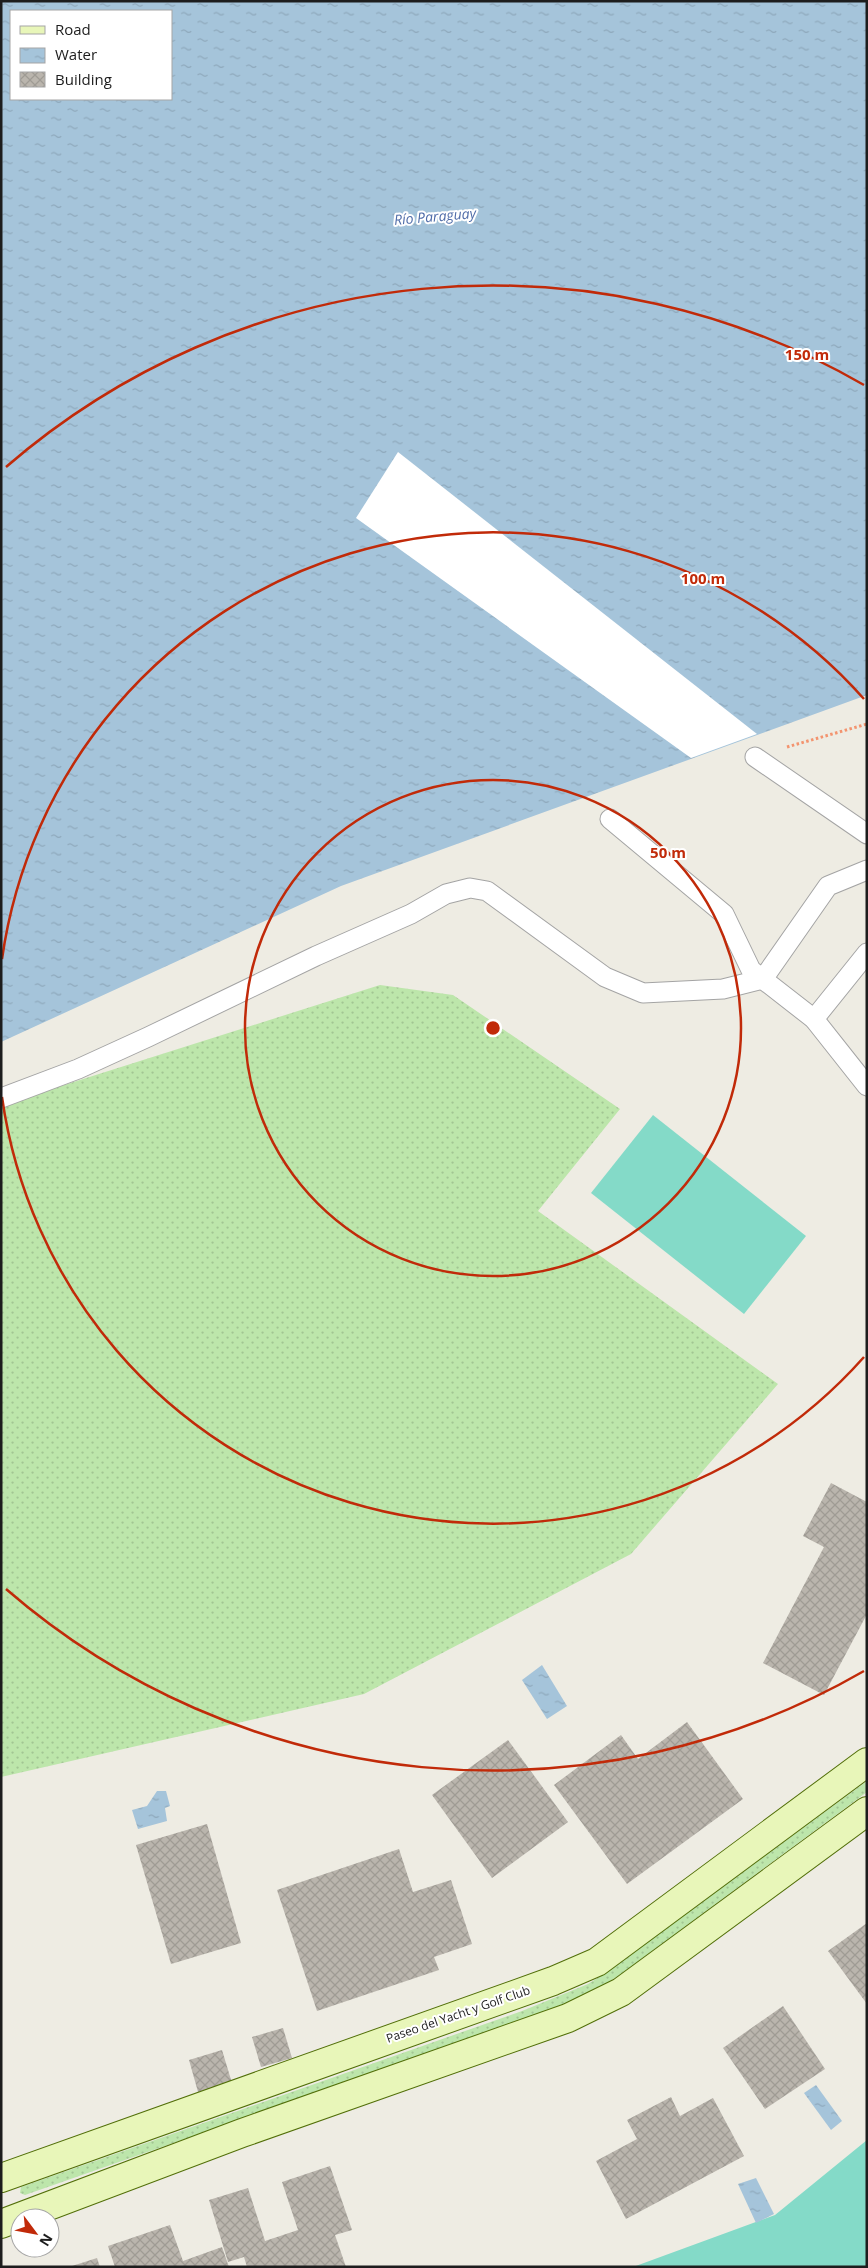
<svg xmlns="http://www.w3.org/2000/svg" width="868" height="2268" font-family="'Open Sans',sans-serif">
<defs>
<pattern id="grass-dots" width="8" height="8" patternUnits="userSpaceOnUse" patternTransform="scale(1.25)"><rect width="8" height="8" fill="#bde6ab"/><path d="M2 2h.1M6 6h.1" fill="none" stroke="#a2c593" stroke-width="1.8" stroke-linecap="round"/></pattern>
<pattern id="water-ripples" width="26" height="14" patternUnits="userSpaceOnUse" patternTransform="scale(1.25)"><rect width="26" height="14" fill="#a5c4da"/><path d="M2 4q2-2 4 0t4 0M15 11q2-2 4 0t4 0" fill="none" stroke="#8ea8bb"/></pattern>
<pattern id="building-cross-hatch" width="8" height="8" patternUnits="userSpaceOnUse" patternTransform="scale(1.25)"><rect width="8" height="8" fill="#bab5ad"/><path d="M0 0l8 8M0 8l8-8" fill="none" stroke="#9f9b94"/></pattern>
</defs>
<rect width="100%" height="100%" fill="#eeece3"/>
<g fill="url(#grass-dots)">
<polygon points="380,985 453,995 620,1109 538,1211 778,1384 631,1554 364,1694 1,1777 1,1105"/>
<polygon points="867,1781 867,1792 618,1976 592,1993 524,2020 25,2195 20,2193 21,2187 522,2011 588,1984 613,1968"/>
</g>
<g fill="#84dac8">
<polygon points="653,1115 806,1236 744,1314 591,1193"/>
<polygon points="867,2140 867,2267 633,2267 775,2215"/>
</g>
<g fill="url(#water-ripples)" fill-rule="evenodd">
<path d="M1,1H867V695L341,886L1,1042ZM11,11H171V99H11Z"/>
<polygon points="542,1665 567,1706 547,1719 522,1680"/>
<polygon points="157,1791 166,1791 170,1806 165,1808 167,1821 138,1829 132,1810 147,1806"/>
<polygon points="816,2085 842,2121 831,2130 804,2093"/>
<polygon points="756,2178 774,2214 756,2223 738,2184"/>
</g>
<polygon fill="#fff" points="398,452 757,734 691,758 356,518"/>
<g fill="url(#building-cross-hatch)">
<polygon points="831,1483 867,1502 867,1614 824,1695 763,1663 824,1547 803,1536"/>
<polygon points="687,1722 743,1799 627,1884 554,1785 621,1735 638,1759"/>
<polygon points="508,1740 568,1822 492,1878 432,1795"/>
<polygon points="207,1824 241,1943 171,1964 136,1845"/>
<polygon points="399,1849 413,1892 451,1880 472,1944 434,1957 439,1970 317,2011 277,1890"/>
<polygon points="867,1923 867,2004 828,1951"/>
<polygon points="783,2006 825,2069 765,2109 723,2048"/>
<polygon points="283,2028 292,2058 261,2067 252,2037"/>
<polygon points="222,2050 232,2083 198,2092 189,2060"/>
<polygon points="671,2097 680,2116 713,2098 744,2156 626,2219 596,2161 637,2139 627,2120"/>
<polygon points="330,2166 352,2230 335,2235 346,2267 247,2267 244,2257 228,2262 209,2200 248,2188 265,2241 298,2230 282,2182"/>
<polygon points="170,2225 183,2261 222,2247 229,2267 115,2267 108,2246"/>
<polygon points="97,2258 100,2267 72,2267 72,2266"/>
</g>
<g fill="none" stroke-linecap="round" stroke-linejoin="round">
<defs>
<g id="lane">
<polyline points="755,757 867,834"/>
<polyline points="610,819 724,914 751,970 814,1019 867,1086"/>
<polyline points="814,1019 867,953"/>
<polyline points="1,1098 78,1069 148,1037 316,956 411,914 446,894 470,888 487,891 605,977 643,993 723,989 763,979 828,886 867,870"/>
</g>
<g id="secondary">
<polyline points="1,2178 553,1981 597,1962 867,1762"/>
<polyline points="1,2224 242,2133 568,2018 621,1992 867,1811"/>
</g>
</defs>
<use href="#lane" stroke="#a4a4a4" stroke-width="21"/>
<use href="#secondary" stroke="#526f09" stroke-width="30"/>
<polyline stroke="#f3946f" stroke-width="3" stroke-dasharray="2.5 2.5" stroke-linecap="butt" points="787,747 867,724"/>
<use href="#lane" stroke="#fff" stroke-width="19"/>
<use href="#secondary" stroke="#e8f6b9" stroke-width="28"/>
</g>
<g fill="none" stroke="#c12a09" stroke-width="2.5">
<circle cx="493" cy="1028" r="248"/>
<path d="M864 1357A496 496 0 0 1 2 1097M2 959A496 496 0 0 1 864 699"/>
<path d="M864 1671A743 743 0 0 1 6 1589M6 467A743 743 0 0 1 864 385"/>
</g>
<g text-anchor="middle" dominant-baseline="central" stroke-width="4" stroke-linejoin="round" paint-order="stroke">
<g font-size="12" fill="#1d1d1d" stroke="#fff">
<text transform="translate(458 2014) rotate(-19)">Paseo del Yacht y Golf Club</text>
</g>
<g font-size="14" font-style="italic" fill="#4e6ba8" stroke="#fff">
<text transform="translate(435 216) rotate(-5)">Río Paraguay</text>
</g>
</g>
<circle cx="493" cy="1028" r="8" fill="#c12a09" stroke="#fff" stroke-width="2.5"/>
<g font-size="15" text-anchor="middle" font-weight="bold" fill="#c12a09" stroke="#fff" stroke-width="4" stroke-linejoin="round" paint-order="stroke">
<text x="807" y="360">150 m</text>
<text x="703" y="584">100 m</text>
<text x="668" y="858">50 m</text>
</g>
<rect width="868" height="2268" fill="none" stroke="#1d1d1d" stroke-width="5"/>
<rect x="10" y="10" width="162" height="90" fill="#ffffff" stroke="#a5a5a5"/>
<rect x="20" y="26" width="25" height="8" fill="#e8f6b9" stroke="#a5a5a5"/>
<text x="55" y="35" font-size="15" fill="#1d1d1d">Road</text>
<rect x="20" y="48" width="25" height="15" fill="url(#water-ripples)" stroke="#a5a5a5"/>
<text x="55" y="60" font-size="15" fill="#1d1d1d">Water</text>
<rect x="20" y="72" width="25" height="15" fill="url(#building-cross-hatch)" stroke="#a5a5a5"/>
<text x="55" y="85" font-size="15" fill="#1d1d1d">Building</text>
<g transform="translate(35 2233) rotate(122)"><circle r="24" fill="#ffffff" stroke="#a5a5a5"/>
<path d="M0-4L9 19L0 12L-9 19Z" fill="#c12a09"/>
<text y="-8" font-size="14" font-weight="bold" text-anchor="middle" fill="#1d1d1d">N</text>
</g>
</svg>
